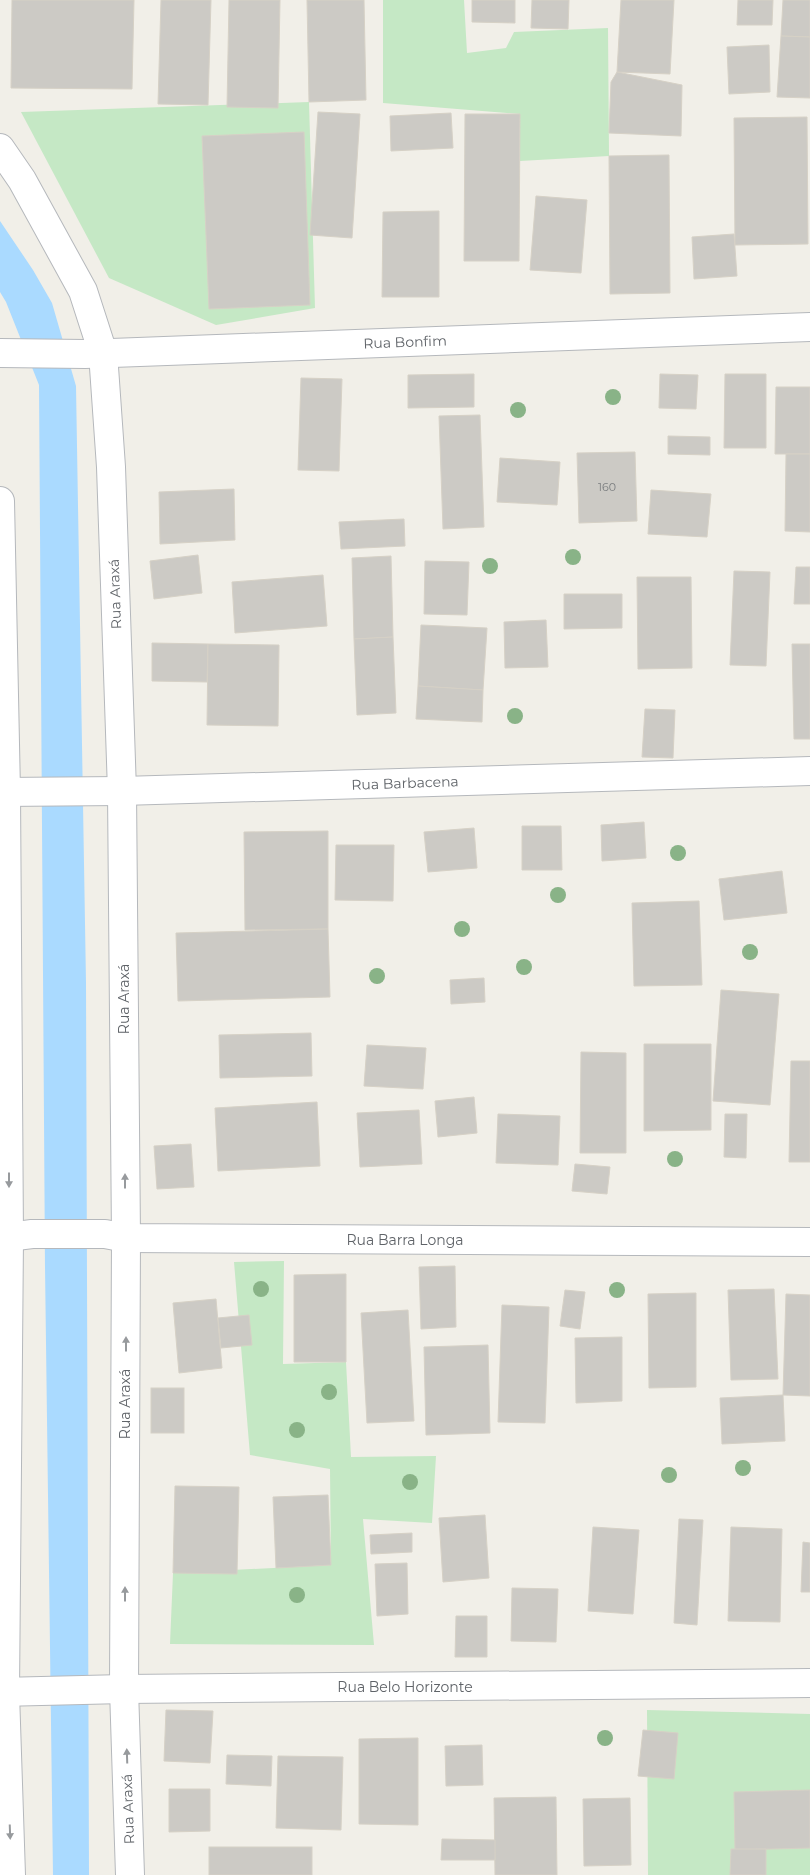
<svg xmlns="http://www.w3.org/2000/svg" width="810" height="1875" font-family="Montserrat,sans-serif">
<rect width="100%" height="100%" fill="#f1efe8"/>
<g fill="#c5e8c5">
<polygon points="383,0 464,0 467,53 506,48 514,32 608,28 609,156 520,161 520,114 383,103"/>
<polygon points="309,102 315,308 216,325 109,278 21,112"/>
<polygon points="284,1261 283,1364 346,1362 351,1457 436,1456 432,1523 363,1519 374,1645 170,1644 173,1573 331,1565 330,1469 250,1455 234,1262"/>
<polygon points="647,1710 810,1714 810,1875 648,1875"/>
</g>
<polygon fill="#aadaff" points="0,221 33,270 52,303 76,386 86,983 89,1875 53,1875 45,1267 39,385 6,302 0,292"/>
<g fill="#cccac5" stroke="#d6d1c6">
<polygon points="12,0 134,0 132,89 11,88"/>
<polygon points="161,0 211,0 208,105 158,104"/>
<polygon points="229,0 280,0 278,108 227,107"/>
<polygon points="307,0 364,0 366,100 309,102"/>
<polygon points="472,0 515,0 515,23 472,22"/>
<polygon points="532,0 569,0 568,29 531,28"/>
<polygon points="621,0 674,0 670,74 617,72"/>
<polygon points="738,0 773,0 772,25 737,25"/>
<polygon points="783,0 810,0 810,37 781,36"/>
<polygon points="781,36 810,37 810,98 777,97"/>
<polygon points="769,45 770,92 729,94 727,47"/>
<polygon points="617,72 682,85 681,136 609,133 611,82"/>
<polygon points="318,112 360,114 352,238 310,235"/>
<polygon points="451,113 453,148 391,151 390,116"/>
<polygon points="465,114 520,114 519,261 464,261"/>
<polygon points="807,117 808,244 735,245 734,118"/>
<polygon points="304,132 310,305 209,309 202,136"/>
<polygon points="669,155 670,293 610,294 609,156"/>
<polygon points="536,196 587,200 581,273 530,270"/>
<polygon points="439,211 439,297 382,297 383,212"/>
<polygon points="734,234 737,276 694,279 692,237"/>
<polygon points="474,374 474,407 408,408 408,375"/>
<polygon points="660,374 698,375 696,409 659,408"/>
<polygon points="725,374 766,374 766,448 724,448"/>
<polygon points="301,378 342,379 339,471 298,470"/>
<polygon points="776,387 810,387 810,454 775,454"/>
<polygon points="480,415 484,527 443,529 439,416"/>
<polygon points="668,436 710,437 710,455 668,454"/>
<polygon points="635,452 637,521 579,523 577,453"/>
<polygon points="786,454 810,454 810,532 785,531"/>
<polygon points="500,458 560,462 557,505 497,502"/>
<polygon points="234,489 235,540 160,544 159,492"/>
<polygon points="651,490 711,494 707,537 648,534"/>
<polygon points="404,519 405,546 341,549 339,522"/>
<polygon points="198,555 202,593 154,599 150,561"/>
<polygon points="391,556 393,637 354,639 352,558"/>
<polygon points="425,561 469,562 467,615 424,614"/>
<polygon points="796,567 810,567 810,604 794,604"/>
<polygon points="734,571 770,572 766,666 730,665"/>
<polygon points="323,575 327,626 235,633 232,582"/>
<polygon points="637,577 691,577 692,668 638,669"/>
<polygon points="564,594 622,594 622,628 564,629"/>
<polygon points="546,620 548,667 505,668 504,622"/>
<polygon points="421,625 487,628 483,690 418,686"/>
<polygon points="393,637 396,713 357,715 354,639"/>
<polygon points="152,643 208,644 207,682 152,681"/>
<polygon points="208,644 279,645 278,726 207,725"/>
<polygon points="792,644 810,644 810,739 794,739"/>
<polygon points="418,686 483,690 482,722 416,719"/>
<polygon points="645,709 675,710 673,758 642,757"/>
<polygon points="644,822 646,858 602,861 601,825"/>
<polygon points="522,826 561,826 562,870 522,870"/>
<polygon points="474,828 477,868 428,872 424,832"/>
<polygon points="328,831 328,929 245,930 244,832"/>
<polygon points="336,845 394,845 393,901 335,900"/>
<polygon points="782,871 787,913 724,920 719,879"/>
<polygon points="699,901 702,985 634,986 632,903"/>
<polygon points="328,929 330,997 178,1001 176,933"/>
<polygon points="484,978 485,1002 451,1004 450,980"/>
<polygon points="721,990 779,994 770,1105 713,1101"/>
<polygon points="311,1033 312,1076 220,1078 219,1035"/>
<polygon points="644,1044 711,1044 711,1130 644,1131"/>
<polygon points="367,1045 426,1048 423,1089 364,1086"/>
<polygon points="581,1052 626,1053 626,1153 580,1153"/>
<polygon points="791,1061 810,1061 810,1162 789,1162"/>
<polygon points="474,1097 477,1133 438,1137 435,1101"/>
<polygon points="317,1102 320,1166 218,1171 215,1108"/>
<polygon points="419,1110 422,1164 360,1167 357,1113"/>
<polygon points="498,1114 560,1116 558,1165 496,1163"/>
<polygon points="725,1114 747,1114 746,1158 724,1157"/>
<polygon points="191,1144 194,1187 157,1189 154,1146"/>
<polygon points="575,1164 610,1167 607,1194 572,1191"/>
<polygon points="455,1266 456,1327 421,1329 419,1267"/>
<polygon points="346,1274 346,1362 294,1362 294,1275"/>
<polygon points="774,1289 778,1379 731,1380 728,1290"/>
<polygon points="565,1290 585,1292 580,1329 560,1326"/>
<polygon points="696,1293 696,1387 649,1388 648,1294"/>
<polygon points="786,1294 810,1295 810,1396 783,1395"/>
<polygon points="216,1299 222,1368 179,1373 173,1303"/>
<polygon points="502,1305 549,1307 545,1423 498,1422"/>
<polygon points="408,1310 414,1421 367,1423 361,1313"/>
<polygon points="249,1315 252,1345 221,1348 218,1318"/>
<polygon points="622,1337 622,1401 576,1403 575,1338"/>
<polygon points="488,1345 490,1433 426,1435 424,1347"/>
<rect x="151" y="1388" width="33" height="45"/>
<polygon points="783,1395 785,1441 722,1444 720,1398"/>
<polygon points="175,1486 239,1487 237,1574 173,1573"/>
<polygon points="328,1495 331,1565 276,1568 273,1497"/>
<polygon points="485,1515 489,1578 443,1582 439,1518"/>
<polygon points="679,1519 703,1520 697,1625 674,1623"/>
<polygon points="593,1527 639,1530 633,1614 588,1611"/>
<polygon points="731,1527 782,1529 780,1622 728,1621"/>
<polygon points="412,1533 412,1552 371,1554 370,1535"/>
<polygon points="803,1542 810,1543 810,1592 801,1592"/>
<polygon points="407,1563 408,1614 377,1616 375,1564"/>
<polygon points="512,1588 558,1589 556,1642 511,1641"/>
<polygon points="456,1616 487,1616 487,1657 455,1657"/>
<polygon points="166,1710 213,1711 210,1763 164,1761"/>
<polygon points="643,1730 678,1733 674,1779 638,1776"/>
<polygon points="418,1738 418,1825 359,1824 359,1739"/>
<polygon points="482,1745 483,1785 446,1786 445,1746"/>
<polygon points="227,1755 272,1756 271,1786 226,1784"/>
<polygon points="278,1756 343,1757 341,1830 276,1828"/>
<polygon points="169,1789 210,1789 210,1831 169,1832"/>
<polygon points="810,1790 810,1848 735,1850 734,1792"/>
<polygon points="556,1797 557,1875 495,1875 494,1798"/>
<polygon points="630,1798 631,1865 584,1866 583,1799"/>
<polygon points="442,1839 495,1840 495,1860 441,1860"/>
<rect x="209" y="1847" width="103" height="28"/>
<polygon points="731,1849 766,1849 766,1875 730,1875"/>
</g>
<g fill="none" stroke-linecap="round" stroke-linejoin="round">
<defs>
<g id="minor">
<polyline points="0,148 22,180 83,291 103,353 111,467 122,791 126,1238 124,1689 130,1875"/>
<polyline points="0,353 85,354 810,327"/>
<polyline points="0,501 6,792 9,1238 5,1693 11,1875"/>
<polyline points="0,792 122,791 810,771"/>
<polyline points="0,1238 32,1234 105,1234 126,1238 810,1242"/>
<polyline points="0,1692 124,1689 810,1683"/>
</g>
</defs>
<use href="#minor" stroke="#b5b8bc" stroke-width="30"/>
<use href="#minor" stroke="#fff" stroke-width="28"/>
</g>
<g fill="#89b387">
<circle cx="613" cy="397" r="8"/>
<circle cx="518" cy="410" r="8"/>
<circle cx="573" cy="557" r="8"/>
<circle cx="490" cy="566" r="8"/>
<circle cx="515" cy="716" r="8"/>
<circle cx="678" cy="853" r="8"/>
<circle cx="558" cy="895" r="8"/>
<circle cx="462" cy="929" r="8"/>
<circle cx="750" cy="952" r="8"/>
<circle cx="524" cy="967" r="8"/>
<circle cx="377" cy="976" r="8"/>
<circle cx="675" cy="1159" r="8"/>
<circle cx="261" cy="1289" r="8"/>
<circle cx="617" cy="1290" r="8"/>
<circle cx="329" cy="1392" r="8"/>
<circle cx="297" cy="1430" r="8"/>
<circle cx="743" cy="1468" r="8"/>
<circle cx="669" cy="1475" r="8"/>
<circle cx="410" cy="1482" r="8"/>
<circle cx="297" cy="1595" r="8"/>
<circle cx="605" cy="1738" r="8"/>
</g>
<defs><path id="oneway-solid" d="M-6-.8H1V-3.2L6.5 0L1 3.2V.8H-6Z" transform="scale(1.25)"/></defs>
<g fill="#979a9d">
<use href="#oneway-solid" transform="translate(9 1180) rotate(90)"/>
<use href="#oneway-solid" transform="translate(125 1181) rotate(-90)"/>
<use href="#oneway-solid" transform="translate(126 1344) rotate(-90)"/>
<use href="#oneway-solid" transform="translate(125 1594) rotate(-90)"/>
<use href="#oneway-solid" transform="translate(127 1756) rotate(-92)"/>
<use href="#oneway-solid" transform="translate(10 1832) rotate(88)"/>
</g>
<g text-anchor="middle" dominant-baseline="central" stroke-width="4" stroke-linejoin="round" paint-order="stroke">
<g font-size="11" fill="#7a7d7f">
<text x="607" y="487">160</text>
</g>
<g font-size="14" fill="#5f6368" stroke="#fff">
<text transform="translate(405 342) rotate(-2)">Rua Bonfim</text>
<text transform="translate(115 594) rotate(-92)">Rua Araxá</text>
<text transform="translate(405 783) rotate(-2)">Rua Barbacena</text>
<text transform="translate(124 999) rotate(-90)">Rua Araxá</text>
<text x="405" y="1240">Rua Barra Longa</text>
<text transform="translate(125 1404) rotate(-90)">Rua Araxá</text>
<text x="405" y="1687">Rua Belo Horizonte</text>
<text transform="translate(128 1809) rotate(-92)">Rua Araxá</text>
</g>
</g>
</svg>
